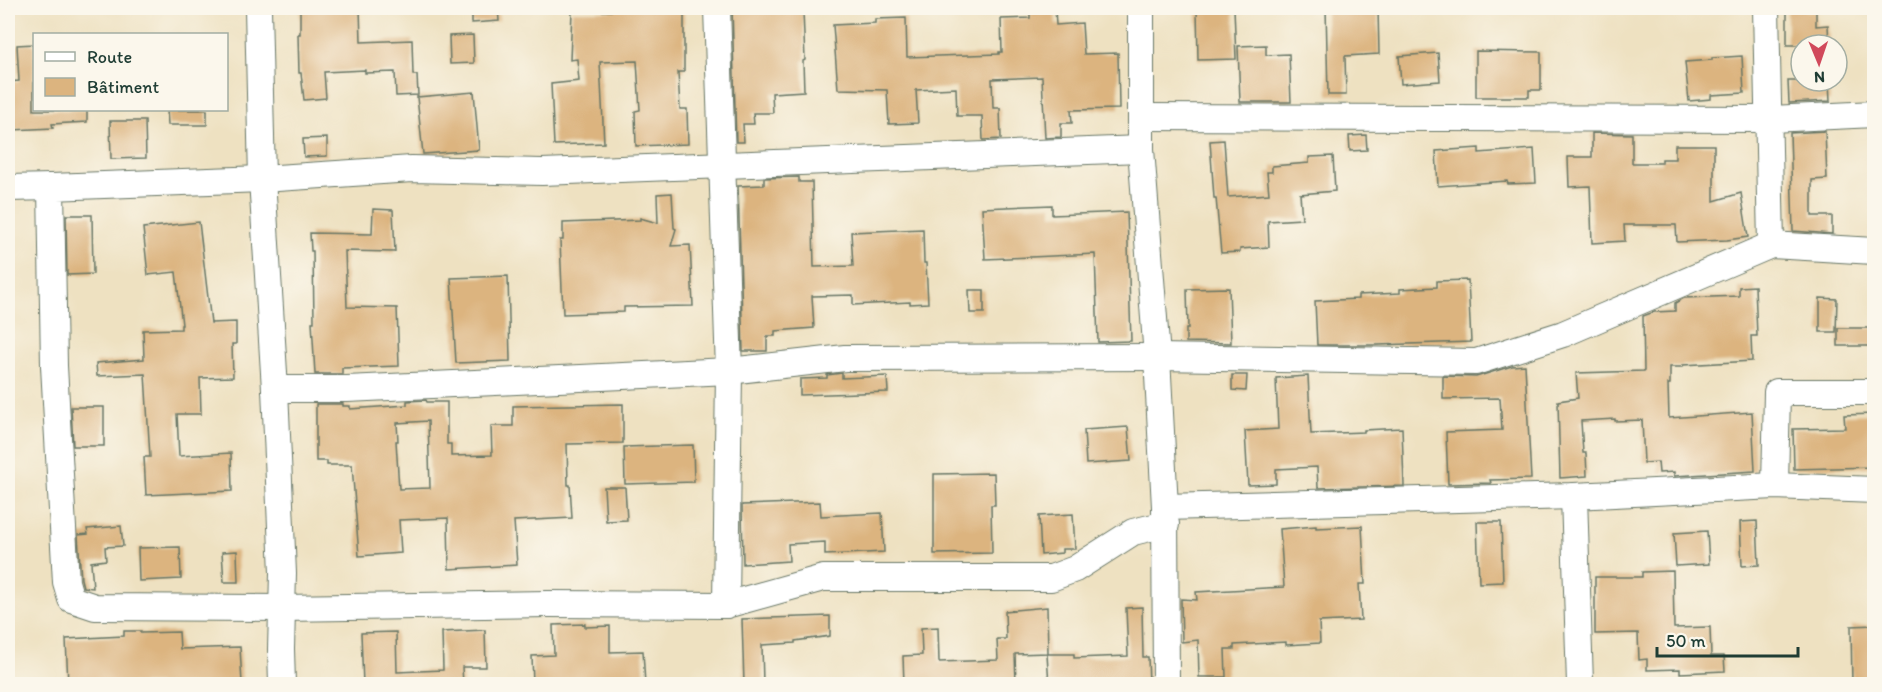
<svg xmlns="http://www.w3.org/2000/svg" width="1882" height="692" font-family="Itim,sans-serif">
<rect width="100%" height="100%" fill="#fbf7ec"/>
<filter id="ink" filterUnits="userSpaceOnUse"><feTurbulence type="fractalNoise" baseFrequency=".0167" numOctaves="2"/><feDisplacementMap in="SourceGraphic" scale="12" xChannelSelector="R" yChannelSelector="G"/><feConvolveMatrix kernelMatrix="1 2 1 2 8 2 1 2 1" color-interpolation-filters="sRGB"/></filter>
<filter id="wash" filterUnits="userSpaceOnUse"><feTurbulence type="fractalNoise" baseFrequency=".008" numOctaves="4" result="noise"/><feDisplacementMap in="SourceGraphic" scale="24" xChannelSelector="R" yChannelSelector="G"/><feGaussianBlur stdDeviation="1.35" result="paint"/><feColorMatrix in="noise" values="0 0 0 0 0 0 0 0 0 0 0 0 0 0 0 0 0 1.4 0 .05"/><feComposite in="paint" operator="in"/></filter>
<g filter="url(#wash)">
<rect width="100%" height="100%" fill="#eee1c1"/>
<g id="blocks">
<g fill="#dcb47f" fill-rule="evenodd">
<polygon points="300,8 360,8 361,42 412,40 413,75 417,75 418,95 396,96 395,72 365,73 365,70 324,72 326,98 304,100 301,73 299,73 298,34 300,34"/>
<polygon points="472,8 498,8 499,21 472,23"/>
<polygon points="611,8 684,8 684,72 678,72 680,109 687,109 688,144 636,146 635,111 640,110 637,61 600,62 604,143 554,145 551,84 579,81 577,59 570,60 572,11 611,11"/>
<polygon points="732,8 758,8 758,12 803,11 805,60 803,61 804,91 772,93 773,113 753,113 754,124 743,124 744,142 736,142"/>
<polygon points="1030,8 1055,8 1056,25 1082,23 1084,54 1118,53 1119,109 1071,110 1072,123 1061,123 1061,137 1045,138 1042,77 992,79 993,108 1000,108 1001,139 983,140 982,116 957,116 956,88 916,90 918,123 889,124 887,90 838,89 833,25 875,23 875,19 906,18 907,57 999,54 999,52 1002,52 1001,19 1030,18"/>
<polygon points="1197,8 1234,8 1236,59 1198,60"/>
<polygon points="1326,8 1378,8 1379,54 1345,56 1346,95 1328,95"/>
<polygon points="1787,8 1807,8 1807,11 1816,11 1816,26 1828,25 1829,45 1787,45"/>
<polygon points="473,35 474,63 450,64 449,36"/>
<polygon points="34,44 34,110 87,110 87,122 52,124 53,128 12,130 11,110 8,110 8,82 19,81 17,45"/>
<polygon points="1266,45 1266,55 1289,54 1291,102 1240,102 1238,46"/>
<polygon points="1476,51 1541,52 1541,90 1529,90 1529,97 1476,97"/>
<polygon points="1438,53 1440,81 1401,84 1399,56"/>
<polygon points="1742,56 1744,93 1711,95 1711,99 1689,101 1685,62 1712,60 1712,58"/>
<polygon points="1788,81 1829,81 1830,101 1789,103"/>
<polygon points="474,92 479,150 423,154 417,97"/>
<polygon points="167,110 207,110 207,125 168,125"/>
<polygon points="110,121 145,121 146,158 111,159"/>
<polygon points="1825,131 1827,179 1812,180 1812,216 1832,216 1832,234 1793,231 1790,133"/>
<polygon points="1592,133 1632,134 1632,163 1662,163 1662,159 1675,159 1675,145 1714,145 1714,201 1741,193 1748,237 1727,240 1677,242 1676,225 1624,225 1625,241 1592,243 1590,186 1569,187 1568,157 1592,157"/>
<polygon points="1366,135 1367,150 1350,151 1349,136"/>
<polygon points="327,138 327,156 304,157 303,139"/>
<polygon points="1224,140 1228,197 1269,194 1267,172 1272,172 1272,166 1309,163 1309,157 1333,156 1335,191 1300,194 1302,219 1268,221 1269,247 1240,249 1240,252 1221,253 1216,198 1214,198 1210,141"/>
<polygon points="1479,148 1479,153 1534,149 1536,183 1508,184 1507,181 1438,186 1436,151"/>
<polygon points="799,177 799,182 812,182 814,267 853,266 851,232 923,229 924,263 926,263 928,303 910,304 910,302 853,305 853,295 812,296 814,328 775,331 775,336 767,336 767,351 743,351 738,186 764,185 764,178"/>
<polygon points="672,193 674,228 676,229 671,246 690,245 693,306 624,307 624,312 563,314 560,240 563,240 563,223 640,220 640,218 658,223 657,194"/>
<polygon points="1052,205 1052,215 1127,212 1131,341 1098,342 1095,254 985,259 982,208"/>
<polygon points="373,209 393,210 395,252 345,251 347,307 397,308 399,366 342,368 342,374 315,374 312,322 314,322 313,251 311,251 310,233 372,234"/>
<polygon points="66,215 92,215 93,274 67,275"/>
<polygon points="199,222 211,323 236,322 236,344 232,344 233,377 200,378 201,414 177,414 179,456 231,453 232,491 146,495 144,457 150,457 145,374 97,376 96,363 144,359 143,330 181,329 181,325 182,325 176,272 148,275 143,228"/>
<polygon points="508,276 510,361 456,363 451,278"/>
<polygon points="1468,280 1471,342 1377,345 1317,345 1315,301 1358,299 1358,295 1400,293 1400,289 1437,287 1437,281"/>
<polygon points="1755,286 1757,336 1751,336 1752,361 1683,365 1683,367 1670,367 1670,384 1668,384 1669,418 1752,412 1755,471 1674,476 1674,472 1659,473 1658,462 1644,463 1642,420 1615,421 1615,419 1581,421 1583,453 1586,453 1587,476 1560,478 1558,401 1578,398 1576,373 1644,371 1643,316 1654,312 1675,311 1675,303 1684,298 1739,296 1739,287"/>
<polygon points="1229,288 1231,343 1186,342 1186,329 1188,329 1187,289"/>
<polygon points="969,290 984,290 984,313 970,313"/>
<polygon points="1820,298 1837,299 1836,332 1820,332"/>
<rect x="1838" y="328" width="37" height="18"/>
<polygon points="1525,365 1531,479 1490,480 1491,483 1448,484 1446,432 1502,430 1500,398 1443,399 1443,376 1476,377 1512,366"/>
<polygon points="842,373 842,378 887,376 888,392 800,395 800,379 827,378 827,375"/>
<polygon points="1232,375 1247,375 1246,391 1232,390"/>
<polygon points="1308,376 1311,434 1364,432 1364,430 1402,428 1404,486 1318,488 1317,467 1276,469 1276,484 1248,485 1245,431 1278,429 1276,378"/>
<path d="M426,400L427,402H447V444H451V456L492,455L491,426H513V406L623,404V443L567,444L568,485H570L572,518L514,521L517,565L449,569L448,518L399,520L401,553L359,556L352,465H327V461H316V404H343V406H350V409L407,405V401ZM428,421L430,488L399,489L396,441H398L397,423Z"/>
<polygon points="71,407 104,407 104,446 73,446"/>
<polygon points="1875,414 1875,467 1794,469 1793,429 1845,428 1844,415"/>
<polygon points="1128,427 1131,461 1086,464 1084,430"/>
<polygon points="693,445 694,482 625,484 624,447"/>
<polygon points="994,473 995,505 991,505 992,553 934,554 934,474"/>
<polygon points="604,487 625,487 627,520 606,521"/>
<polygon points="820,502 821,516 882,513 884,552 825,555 825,542 788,544 789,561 743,564 742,505"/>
<polygon points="1073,514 1075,549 1062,549 1062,553 1041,555 1039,516"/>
<polygon points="1757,521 1759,565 1742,566 1740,522"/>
<polygon points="1477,522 1501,522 1503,582 1479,583"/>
<polygon points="121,526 123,546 105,547 106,560 91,562 93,588 83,587 81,579 78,535 88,534 87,529"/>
<polygon points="1316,526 1316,528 1362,526 1365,584 1359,584 1361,620 1319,622 1320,643 1286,645 1286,642 1234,645 1234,649 1225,649 1226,677 1199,677 1198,640 1182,642 1181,599 1197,600 1196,592 1284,587 1280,529"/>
<polygon points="1707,531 1709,564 1676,566 1674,533"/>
<polygon points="180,547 181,579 139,581 138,548"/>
<polygon points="237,551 238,582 224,582 222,552"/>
<polygon points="1673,571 1674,628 1710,627 1711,656 1724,656 1725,671 1680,673 1680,669 1647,670 1647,659 1639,660 1638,633 1595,634 1595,577 1642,577 1642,572"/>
<polygon points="1047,607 1048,653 1015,654 1016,684 904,684 903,656 922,655 921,628 938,627 939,662 998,660 997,639 1006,639 1005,611"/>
<polygon points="1142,607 1143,657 1148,657 1149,684 1049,684 1047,654 1074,654 1074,658 1128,656 1126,608"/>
<polygon points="830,616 830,636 795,641 795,643 762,645 763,684 744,684 742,619"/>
<polygon points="585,624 585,627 610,626 610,652 643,651 645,684 533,684 532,656 554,655 553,625"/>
<polygon points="1875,625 1875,684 1852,684 1851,626"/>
<polygon points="485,630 486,667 462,667 463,684 363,684 361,633 396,632 397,672 443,670 442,632"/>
<polygon points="124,631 141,631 141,633 179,632 180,649 240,647 242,684 68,684 66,639 124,636"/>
</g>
</g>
</g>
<g filter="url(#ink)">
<use href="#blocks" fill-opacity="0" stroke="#677665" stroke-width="1.5"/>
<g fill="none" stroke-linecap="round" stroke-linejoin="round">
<defs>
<g id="minor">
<polyline points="258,8 262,179 275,389 283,573 281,649 282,684"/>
<polyline points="717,8 729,371 726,605"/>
<polyline points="1141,8 1141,149 1157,357 1165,507 1166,684"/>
<polyline points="1766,8 1771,245"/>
<polyline points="1141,117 1769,119 1874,114"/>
<polyline points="1141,149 542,172 412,169 262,179 51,187 54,366 66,582 71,599 95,607 282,608 548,604 726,605 823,578 1051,578 1075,569 1133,532 1166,524"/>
<polyline points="8,188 51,187"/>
<polyline points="275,389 347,389 729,371 845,358 1157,357 1476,362 1563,334 1771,245 1874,251"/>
<polyline points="1775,486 1777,392 1874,392"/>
<polyline points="1574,496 1580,684"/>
<polyline points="1165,507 1574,496 1775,486 1874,490"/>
</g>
</defs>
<use href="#minor" stroke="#677665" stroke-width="28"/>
<use href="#minor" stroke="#fff" stroke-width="26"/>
</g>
</g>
<rect width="1882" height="692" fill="none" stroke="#fbf7ec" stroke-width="30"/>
<rect x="33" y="33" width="195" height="78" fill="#fbf7ec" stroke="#a3ada2" stroke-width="1.5"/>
<rect x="45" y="52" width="30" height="9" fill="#ffffff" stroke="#a3ada2" stroke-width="1.5"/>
<text x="87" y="63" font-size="18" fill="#1f3d34">Route</text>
<rect x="45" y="78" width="30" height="18" fill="#dcb47f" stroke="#a3ada2" stroke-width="1.5"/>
<text x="87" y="93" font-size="18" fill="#1f3d34">Bâtiment</text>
<g transform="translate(1819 63) rotate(178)"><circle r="28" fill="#fbf7ec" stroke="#a3ada2" stroke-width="1.5"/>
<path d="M0-4.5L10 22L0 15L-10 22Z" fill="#d1495b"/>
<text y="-9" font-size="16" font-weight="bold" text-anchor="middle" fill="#1f3d34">N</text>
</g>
<path d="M1657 647v9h141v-9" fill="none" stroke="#1f3d34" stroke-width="3"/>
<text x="1666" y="647" font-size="18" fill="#1f3d34" stroke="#fbf7ec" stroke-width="4.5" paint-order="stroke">50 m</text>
</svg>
